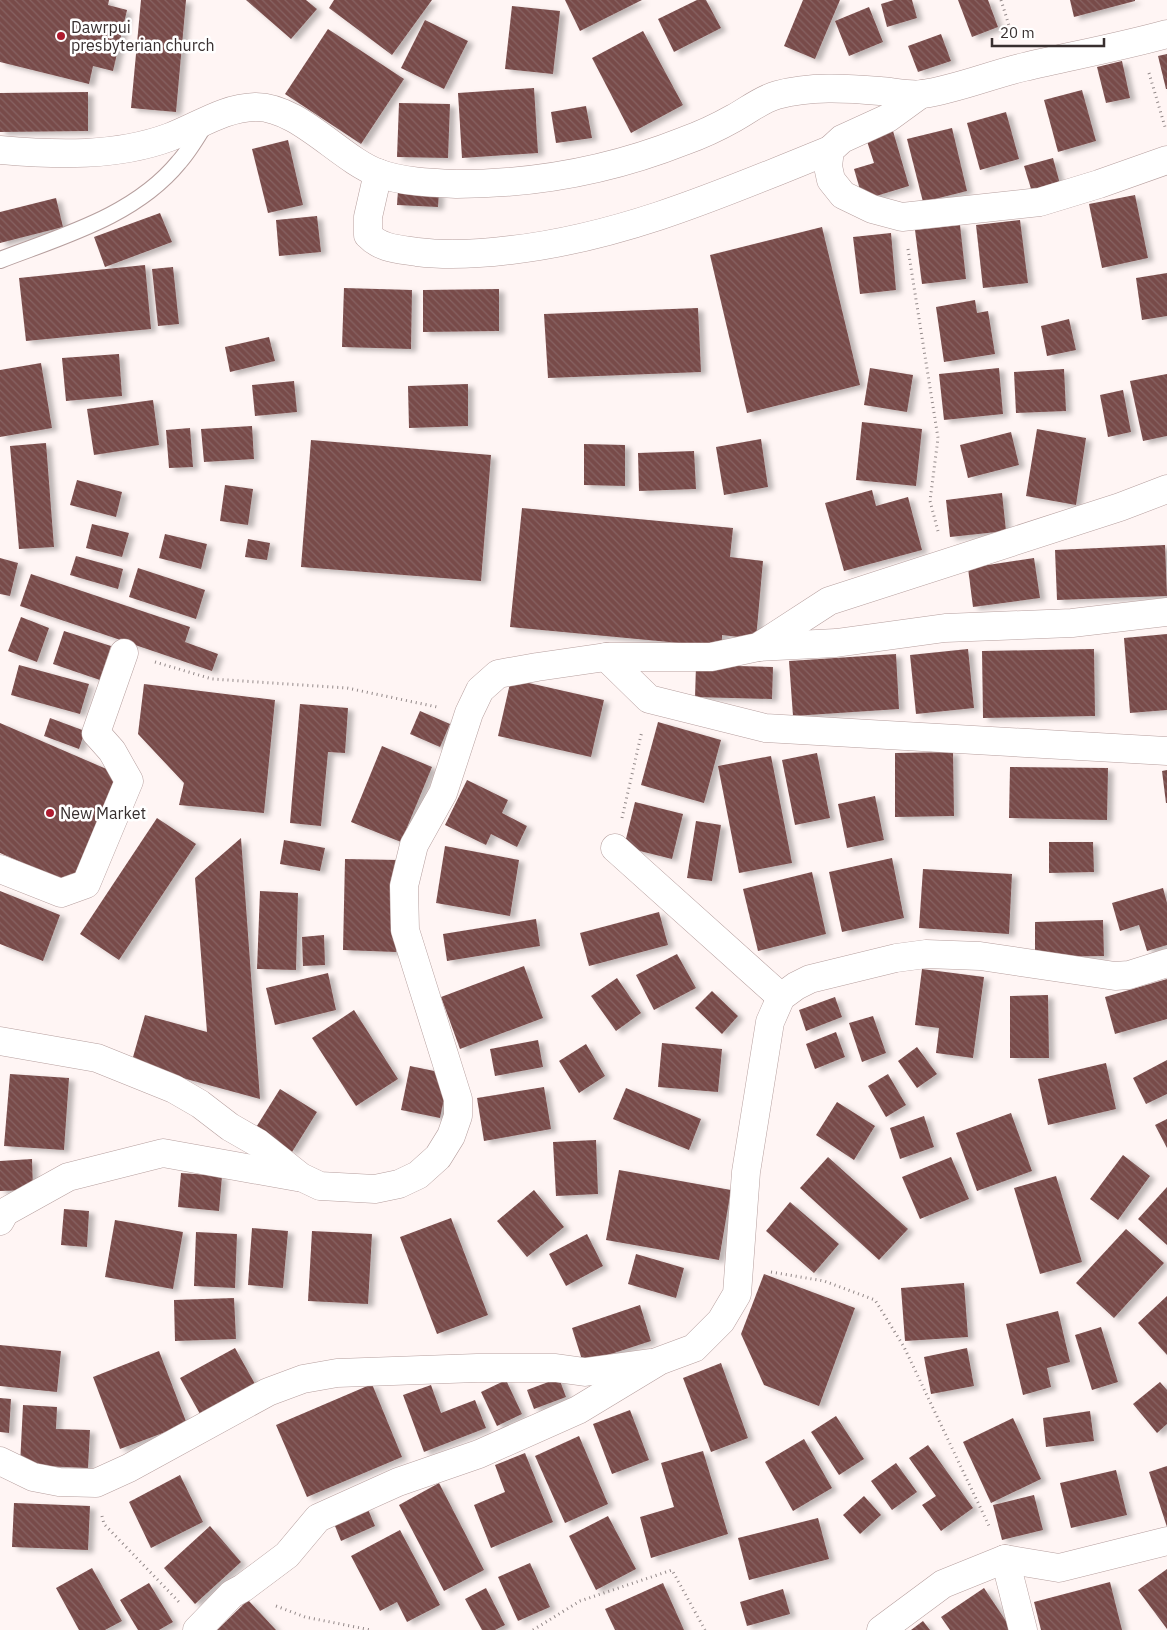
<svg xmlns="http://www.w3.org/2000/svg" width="1167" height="1630" font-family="'IBM Plex Sans',sans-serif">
<defs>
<pattern id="building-back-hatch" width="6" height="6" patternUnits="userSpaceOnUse" patternTransform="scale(1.25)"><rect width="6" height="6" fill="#784b4a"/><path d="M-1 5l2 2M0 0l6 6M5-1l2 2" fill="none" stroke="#876362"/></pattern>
<filter id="shadow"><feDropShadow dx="5.5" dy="3" stdDeviation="2.5" flood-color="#0004"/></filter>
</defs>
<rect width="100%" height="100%" fill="#fff5f4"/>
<g fill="url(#building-back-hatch)" filter="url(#shadow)">
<polygon points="0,0 109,0 108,5 127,10 113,71 93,66 89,84 0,62"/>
<polygon points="141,0 186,0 176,112 131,108"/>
<polygon points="246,0 306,0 317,9 291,39"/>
<polygon points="334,0 432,0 392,55 329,8"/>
<polygon points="565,0 642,0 580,31"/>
<polygon points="697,0 706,0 721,28 674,52 658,19"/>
<polygon points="803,0 840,0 815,59 784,46"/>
<polygon points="894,0 912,0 917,18 887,27 881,4"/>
<polygon points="958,0 988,0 998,27 972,37"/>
<polygon points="1070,0 1135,0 1135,1 1074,17"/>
<polygon points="512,6 560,11 553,74 505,69"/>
<polygon points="869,7 883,42 849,56 835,21"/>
<polygon points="425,20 468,41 444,89 401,68"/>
<polygon points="328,29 404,79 361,144 285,94"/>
<polygon points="643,31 683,105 631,133 592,58"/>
<polygon points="941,34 951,61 918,72 908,46"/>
<polygon points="1167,54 1167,89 1166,89 1158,56"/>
<polygon points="1122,61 1130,98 1106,103 1097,67"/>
<polygon points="534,88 538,153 462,158 458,93"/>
<polygon points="1082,90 1096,141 1058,152 1044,100"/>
<polygon points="88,92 88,131 0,132 0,93"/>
<polygon points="399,103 450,104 448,158 397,157"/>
<polygon points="586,106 592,138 556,143 551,112"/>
<polygon points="1006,112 1019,159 980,170 967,123"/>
<polygon points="952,128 967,191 923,202 907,139"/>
<polygon points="893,131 909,186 863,200 854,169 874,163 866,138"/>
<polygon points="288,140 303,205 268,213 252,149"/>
<polygon points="1053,158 1060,184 1032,192 1024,166"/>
<polygon points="398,190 439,192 438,207 397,205"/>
<polygon points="1135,195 1148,258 1102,268 1089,204"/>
<polygon points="56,198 63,227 0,243 0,212"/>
<polygon points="160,213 172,242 105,267 94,237"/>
<polygon points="317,216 321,252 279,256 276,220"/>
<polygon points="1020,220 1028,283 983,288 976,225"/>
<polygon points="960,225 966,279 922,284 915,230"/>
<polygon points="822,227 860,385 747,413 710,255"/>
<polygon points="891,233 896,290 860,294 853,237"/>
<polygon points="145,265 151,329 26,341 19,278"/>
<polygon points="173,267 179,324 158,326 152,269"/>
<polygon points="1167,273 1167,316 1142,320 1136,278"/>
<polygon points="344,288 412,290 411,349 342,347"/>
<polygon points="499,289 499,331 423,332 423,290"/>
<polygon points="975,300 977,313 988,311 995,354 944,362 936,307"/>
<polygon points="698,308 701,372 548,378 544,314"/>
<polygon points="1069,319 1076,350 1047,356 1041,326"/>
<polygon points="269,337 275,361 230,372 225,347"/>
<polygon points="119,354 122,396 66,401 62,358"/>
<polygon points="41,363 52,428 0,437 0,370"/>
<polygon points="870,368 913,375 907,412 864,405"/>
<polygon points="999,368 1003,414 944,420 939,374"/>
<polygon points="1064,369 1066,411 1016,413 1014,372"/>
<polygon points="1167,374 1167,436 1143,441 1130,381"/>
<polygon points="294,381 297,412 255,416 252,385"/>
<polygon points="468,384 468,426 409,428 408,386"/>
<polygon points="1123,390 1131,432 1108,437 1100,395"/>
<polygon points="153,400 159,445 94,455 87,409"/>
<polygon points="862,422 922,429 916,486 856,480"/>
<polygon points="252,426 254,459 204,462 201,429"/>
<polygon points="190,428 193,467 169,468 166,430"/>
<polygon points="1037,429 1086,438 1076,505 1026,496"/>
<polygon points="1011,432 1019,465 968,478 960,445"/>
<polygon points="761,439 768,487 724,495 716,447"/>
<polygon points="311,440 491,455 481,581 301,567"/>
<polygon points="46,443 54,547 19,549 10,446"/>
<polygon points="584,444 625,445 625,486 584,485"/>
<polygon points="694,451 696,489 639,491 638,453"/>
<polygon points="77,480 122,492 116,517 70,505"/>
<polygon points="225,485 253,489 248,525 220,521"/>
<polygon points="872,490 876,506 908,497 922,550 844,571 825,503"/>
<polygon points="1002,493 1006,531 950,537 946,500"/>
<polygon points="522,508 733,528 730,557 763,561 756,639 722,635 722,647 510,627"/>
<polygon points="92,524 129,533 122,557 86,548"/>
<polygon points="165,534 207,544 201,569 159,558"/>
<polygon points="248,539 270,543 267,560 245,557"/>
<polygon points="1165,545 1167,596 1057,600 1055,550"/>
<polygon points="76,556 123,569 118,589 70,575"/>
<polygon points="0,558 18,563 10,596 0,594"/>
<polygon points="1034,558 1040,598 973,607 968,568"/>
<polygon points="138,568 205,590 196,619 129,597"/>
<polygon points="31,574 190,627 185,642 218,654 212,671 20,606"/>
<polygon points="21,617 49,628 37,662 8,651"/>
<polygon points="64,631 111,646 100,680 53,664"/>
<polygon points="1167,634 1167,710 1130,713 1124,638"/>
<polygon points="968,649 974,708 916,714 910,655"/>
<polygon points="1094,649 1095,716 983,718 982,651"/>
<polygon points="896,654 899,709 793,716 789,661"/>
<polygon points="19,665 89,684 80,714 11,695"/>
<polygon points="696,665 773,667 772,699 695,697"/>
<polygon points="511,679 604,700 591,757 498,736"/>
<polygon points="144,684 275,700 264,813 179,805 184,783 138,734"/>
<polygon points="300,704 348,708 345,753 328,752 321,826 290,823"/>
<polygon points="420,711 450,724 440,747 410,734"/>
<polygon points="50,718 85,731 79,749 44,736"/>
<polygon points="658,722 721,740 704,803 641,785"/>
<polygon points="0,723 118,774 71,884 0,853"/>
<polygon points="382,746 432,767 401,842 351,822"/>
<polygon points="953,752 954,816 895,817 895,753"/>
<polygon points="817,753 830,818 795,825 782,760"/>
<polygon points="771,756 792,863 739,873 718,766"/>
<polygon points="1010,767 1108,768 1107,820 1009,818"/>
<polygon points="1167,770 1167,803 1166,803 1162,771"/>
<polygon points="467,780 508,800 502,813 527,826 517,847 491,834 486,845 445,825"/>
<polygon points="875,796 884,840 847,848 838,804"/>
<polygon points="635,802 683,814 672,859 624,847"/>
<polygon points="157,818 196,844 119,960 80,934"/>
<polygon points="696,821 721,825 712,881 687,878"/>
<polygon points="241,838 260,1099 131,1064 145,1015 207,1032 195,878"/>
<polygon points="284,840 325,848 320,871 280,864"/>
<polygon points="1049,842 1093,842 1094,872 1049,873"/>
<polygon points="445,846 519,860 510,916 436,903"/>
<polygon points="892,858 904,918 842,932 829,872"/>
<polygon points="345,859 398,860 396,952 343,950"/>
<polygon points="923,869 1012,874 1009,934 919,928"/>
<polygon points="812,872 826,934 758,951 743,889"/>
<polygon points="1163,888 1167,903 1167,945 1147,951 1139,925 1120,931 1112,903"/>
<polygon points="0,891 60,915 43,961 0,944"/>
<polygon points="260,891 298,893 296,970 257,969"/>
<polygon points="659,912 668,945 589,966 580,933"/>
<polygon points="536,919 540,946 447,961 443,934"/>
<polygon points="1103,920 1104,956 1035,957 1035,922"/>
<polygon points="324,935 325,965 303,966 302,937"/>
<polygon points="677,954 696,988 654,1010 636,975"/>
<polygon points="524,966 543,1018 460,1049 441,997"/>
<polygon points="922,969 984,977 973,1058 936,1053 939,1028 915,1025"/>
<polygon points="328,973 336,1010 275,1025 266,988"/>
<polygon points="617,978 641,1013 616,1031 591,996"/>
<polygon points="1167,979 1167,1019 1115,1034 1105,997"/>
<polygon points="712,991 738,1016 722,1034 695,1008"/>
<polygon points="1048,995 1049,1058 1010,1058 1010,996"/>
<polygon points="835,997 842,1017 806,1031 799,1010"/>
<polygon points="354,1010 398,1079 356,1106 312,1038"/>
<polygon points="873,1016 886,1053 862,1062 849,1023"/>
<polygon points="836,1032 845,1057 815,1069 806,1044"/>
<polygon points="538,1040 543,1067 495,1076 490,1049"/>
<polygon points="662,1043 722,1049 718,1092 658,1087"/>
<polygon points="586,1044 605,1076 579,1093 559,1061"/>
<polygon points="917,1047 937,1074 917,1088 898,1061"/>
<polygon points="1167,1060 1167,1094 1146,1104 1133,1078"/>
<polygon points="1106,1063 1116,1109 1048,1125 1038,1079"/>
<polygon points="410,1066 449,1074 440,1118 401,1110"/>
<polygon points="10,1074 69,1078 64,1150 4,1146"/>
<polygon points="888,1074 906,1105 886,1117 868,1086"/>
<polygon points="544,1087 551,1129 484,1141 477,1098"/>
<polygon points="626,1088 701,1119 689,1150 613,1119"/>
<polygon points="280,1089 317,1112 292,1152 255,1129"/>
<polygon points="837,1102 875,1126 854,1160 816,1135"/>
<polygon points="1011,1113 1032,1171 977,1191 956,1133"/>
<polygon points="924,1116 934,1147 900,1159 890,1128"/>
<polygon points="1167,1119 1167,1148 1155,1125"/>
<polygon points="596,1140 598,1194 556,1196 553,1142"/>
<polygon points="1123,1155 1150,1176 1118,1220 1090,1199"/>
<polygon points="828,1157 908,1229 879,1260 800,1188"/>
<polygon points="951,1157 969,1199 920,1219 902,1177"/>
<polygon points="32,1159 33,1190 0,1191 0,1161"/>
<polygon points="619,1170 731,1190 719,1260 606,1240"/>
<polygon points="181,1173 222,1176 219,1211 178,1207"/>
<polygon points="1056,1176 1082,1262 1040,1274 1014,1188"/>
<polygon points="1167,1187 1167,1245 1138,1219"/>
<polygon points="534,1190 564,1227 527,1257 497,1221"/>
<polygon points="790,1202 839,1244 814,1273 766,1231"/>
<polygon points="64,1209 89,1211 87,1247 61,1245"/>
<polygon points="451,1218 488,1315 437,1334 400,1237"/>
<polygon points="115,1220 183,1232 173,1289 105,1277"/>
<polygon points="252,1228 288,1231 283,1288 248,1285"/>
<polygon points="1126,1229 1164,1263 1114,1318 1076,1283"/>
<polygon points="312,1231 372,1234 368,1304 308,1301"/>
<polygon points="196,1232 237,1234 235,1288 194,1286"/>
<polygon points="587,1234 603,1266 566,1286 549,1254"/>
<polygon points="636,1254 684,1268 676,1298 628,1284"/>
<polygon points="764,1274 855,1308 819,1406 764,1385 741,1334"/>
<polygon points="964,1283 968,1337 905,1341 901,1288"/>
<polygon points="1167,1296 1167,1355 1138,1323"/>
<polygon points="234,1298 236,1339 175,1341 174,1300"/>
<polygon points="640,1305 651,1341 583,1363 572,1328"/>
<polygon points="1058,1311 1070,1362 1047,1368 1051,1387 1023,1395 1006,1324"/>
<polygon points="1101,1327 1118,1382 1092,1390 1075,1335"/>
<polygon points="0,1345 61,1351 57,1392 0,1386"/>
<polygon points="235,1348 255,1384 200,1414 180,1378"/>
<polygon points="967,1348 974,1386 931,1394 924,1357"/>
<polygon points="159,1351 187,1424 120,1449 93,1377"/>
<polygon points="721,1363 748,1438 711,1452 683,1378"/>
<polygon points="559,1378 566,1397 534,1409 527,1390"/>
<polygon points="506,1380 522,1414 497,1426 481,1392"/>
<polygon points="1160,1382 1167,1390 1167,1424 1157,1433 1133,1404"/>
<polygon points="372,1384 402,1457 307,1497 276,1425"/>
<polygon points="431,1385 441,1413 475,1400 486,1428 424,1452 403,1395"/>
<polygon points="0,1398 11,1399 9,1433 0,1432"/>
<polygon points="23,1405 57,1407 56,1429 90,1430 88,1468 20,1465"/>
<polygon points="630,1410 649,1460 612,1474 593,1424"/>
<polygon points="1090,1411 1094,1441 1046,1447 1043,1418"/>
<polygon points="836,1416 864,1459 839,1475 811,1432"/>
<polygon points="1013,1418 1041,1479 991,1503 963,1442"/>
<polygon points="579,1436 608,1504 565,1523 535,1456"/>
<polygon points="804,1439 832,1488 793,1511 765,1462"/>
<polygon points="928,1445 973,1508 941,1531 922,1505 936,1496 909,1458"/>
<polygon points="703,1451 728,1534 651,1558 640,1517 674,1507 661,1463"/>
<polygon points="525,1453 553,1522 491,1548 474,1505 505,1492 495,1465"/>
<polygon points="896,1463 917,1492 892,1510 871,1481"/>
<polygon points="1167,1466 1167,1527 1149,1472"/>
<polygon points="1116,1470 1127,1515 1071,1528 1060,1483"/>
<polygon points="180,1475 203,1522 151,1548 129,1502"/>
<polygon points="439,1483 484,1570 444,1591 399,1505"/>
<polygon points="1034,1495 1043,1530 1002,1540 993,1505"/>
<polygon points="864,1496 881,1515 860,1534 843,1515"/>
<polygon points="14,1503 90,1506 88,1550 12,1547"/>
<polygon points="367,1507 375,1526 341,1541 333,1521"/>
<polygon points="608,1516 636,1569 596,1590 569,1536"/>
<polygon points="818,1518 829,1559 749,1580 738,1538"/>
<polygon points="210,1526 241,1562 195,1604 164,1568"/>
<polygon points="400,1530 440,1605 407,1622 397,1602 380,1611 351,1556"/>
<polygon points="530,1563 550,1607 518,1621 498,1577"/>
<polygon points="92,1568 122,1621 105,1630 79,1630 56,1588"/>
<polygon points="1167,1569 1167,1629 1138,1590"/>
<polygon points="1110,1582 1122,1630 1041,1630 1034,1602"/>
<polygon points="149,1583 173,1622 159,1630 138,1630 120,1600"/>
<polygon points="663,1583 684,1630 615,1630 605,1609"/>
<polygon points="486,1588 505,1625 495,1630 482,1630 465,1599"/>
<polygon points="984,1588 1012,1630 950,1630 941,1617"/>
<polygon points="783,1589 790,1614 747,1626 740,1602"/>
<polygon points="248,1600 276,1630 217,1630"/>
<polygon points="923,1621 930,1630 911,1630"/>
</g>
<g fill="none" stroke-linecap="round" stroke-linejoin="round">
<defs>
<path id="lane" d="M0,260C62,236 135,216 179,162C189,151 197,137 205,124"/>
<g id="street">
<polyline points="921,94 888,118 842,139 830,150 828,166 831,180 843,195 872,209 902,217 1040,202 1099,184 1167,160"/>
<path d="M378,173L368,217V235C381,249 399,249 417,252C449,256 479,254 511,250C624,237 726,192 830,150"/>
<polyline points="759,647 836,643 945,628 1072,623 1167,612"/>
<polyline points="606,657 649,699 765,728 1167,751"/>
<polyline points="615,848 781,997"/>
<polyline points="0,869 61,893 86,884 129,781 112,751 96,733 124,653"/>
<polyline points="0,1041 97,1058 174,1089 200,1104 230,1127 258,1143 301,1177 320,1186 375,1189 399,1184 418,1175 438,1157 451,1136 458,1116 458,1099 405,930 404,886 414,845 443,793 469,713 480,690 498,674 537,667 606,657 711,657 758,647 829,601 1120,507 1167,489"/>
<polyline points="0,1221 5,1212 68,1177 163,1153 297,1177"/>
<polyline points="0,1461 33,1477 59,1482 96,1483 129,1468 268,1392 303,1379 337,1373 477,1368 556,1368 585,1372 650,1363"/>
<polyline points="1005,1559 1023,1630"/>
<polyline points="197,1630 232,1594 243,1588 287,1555 318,1518 398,1482 479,1454 578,1410 659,1361 694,1348 721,1321 737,1294 746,1172 770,1022 781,997 796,986 810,979 896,958 926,954 980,956 1115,976 1129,975 1167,963"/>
<polyline points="881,1630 943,1584 1005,1559 1059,1568 1167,1541"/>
</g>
<path id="primary" d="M0,150C56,155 116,157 170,137C199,126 223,108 255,107C298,106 340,159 378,173C402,182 431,183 457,184C535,184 611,170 684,141C701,135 718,127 734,118C747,111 762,99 777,95C810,86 846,88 880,91C894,92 910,96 923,94C957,89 990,75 1024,67C1071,56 1120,47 1167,34"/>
</defs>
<use href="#lane" stroke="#b69f9e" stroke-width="18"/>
<use href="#street" stroke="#b69f9e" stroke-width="29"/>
<use href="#primary" stroke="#b69f9e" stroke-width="29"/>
<g stroke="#938989" stroke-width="3" stroke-dasharray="1 4" stroke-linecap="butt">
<polyline points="1001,0 1012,35"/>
<polyline points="1149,73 1165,127"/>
<polyline points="908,249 938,438 930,501 938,531"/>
<polyline points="155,662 212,679 347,688 437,707"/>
<polyline points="622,818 642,731"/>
<polyline points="771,1272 824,1281 875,1300 904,1347 990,1528"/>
<polyline points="102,1516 104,1524 179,1602"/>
<polyline points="276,1606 305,1617 371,1630"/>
<polyline points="533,1630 580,1601 672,1570 705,1630"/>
</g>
<use href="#lane" stroke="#fff" stroke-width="16"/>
<use href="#street" stroke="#fff" stroke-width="28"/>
<use href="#primary" stroke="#fff" stroke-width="28"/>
</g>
<g fill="#ae1b2f" stroke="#fff" stroke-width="2">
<circle cx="61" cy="36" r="5"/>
<circle cx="50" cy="813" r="5"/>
</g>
<g text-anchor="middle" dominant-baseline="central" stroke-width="5" stroke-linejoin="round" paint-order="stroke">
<g font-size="16" fill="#382f2f" stroke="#fff" text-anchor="start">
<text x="71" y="27">Dawrpui<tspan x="71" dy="18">presbyterian church</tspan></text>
<text x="60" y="813">New Market</text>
</g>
</g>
<path d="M992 38v8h112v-8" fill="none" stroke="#382f2f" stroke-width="2.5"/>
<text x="1000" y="38" font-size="15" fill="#382f2f" stroke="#ffffff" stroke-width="4" paint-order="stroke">20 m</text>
</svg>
